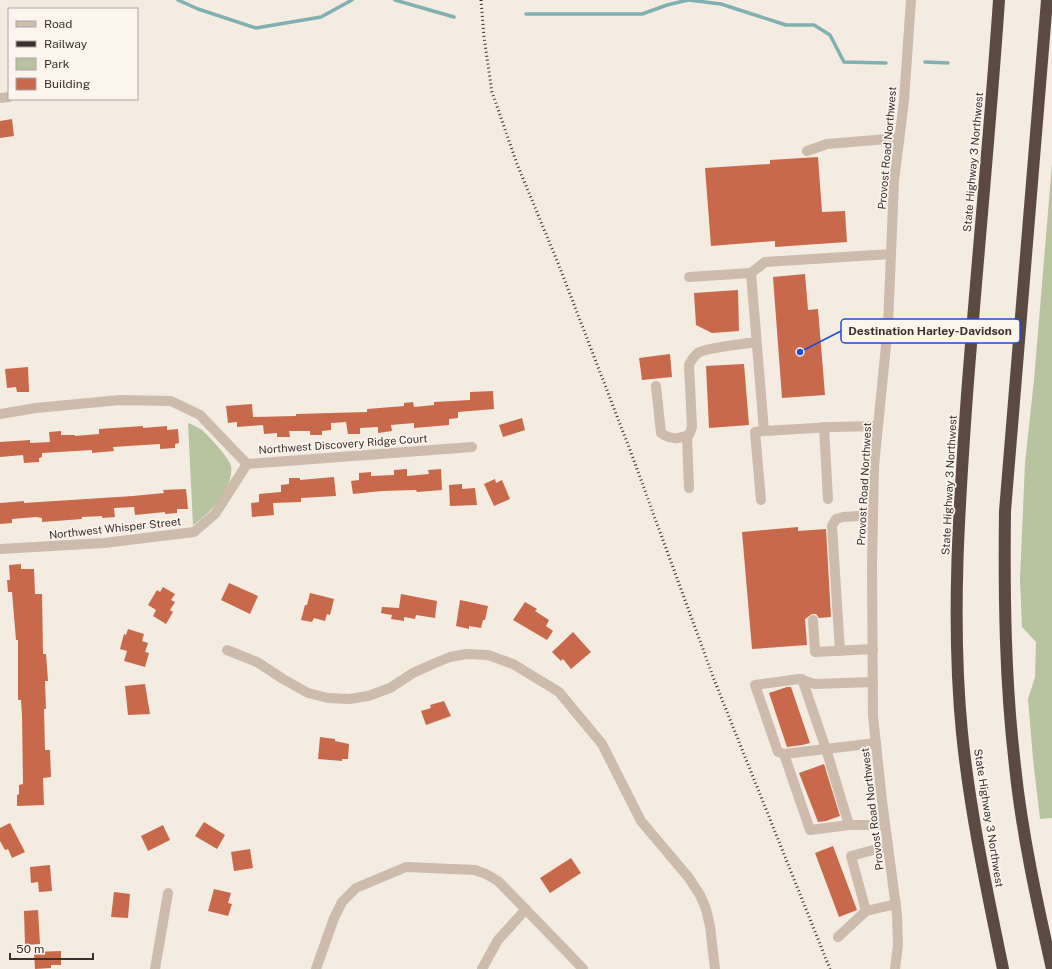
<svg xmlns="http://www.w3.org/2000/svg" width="1052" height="969" font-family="'Public Sans',sans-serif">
<rect width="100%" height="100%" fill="#f4ebe1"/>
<g fill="#b8c4a0">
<polygon points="1052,164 1052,818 1040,819 1033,759 1028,699 1035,677 1036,642 1022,627 1020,579 1025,463 1034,380"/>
<path d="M188,423C193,425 198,427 202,430C208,435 230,459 231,466C235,486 209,515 193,525Z"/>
</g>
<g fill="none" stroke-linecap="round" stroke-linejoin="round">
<g stroke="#7fb0b2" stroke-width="3.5">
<polyline points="178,0 198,9 256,28 321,17 352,0"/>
<polyline points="395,0 454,17"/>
<polyline points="689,0 721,4 786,25 814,25 830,35 844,62 886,63"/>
<polyline points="526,14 642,14 667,5 688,0"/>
<polyline points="925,62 948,63"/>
</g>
</g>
<g fill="#c8694b">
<polygon points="12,119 14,136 0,138 0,121"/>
<polygon points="818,157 822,212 845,211 847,242 775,247 775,241 711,246 705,168 770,164 770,160"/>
<polygon points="805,274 808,310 818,309 825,395 782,398 773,277"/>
<polygon points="738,290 739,331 712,333 696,325 694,293"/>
<polygon points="670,354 672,377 642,380 639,358"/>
<polygon points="744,364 749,425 709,428 706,366"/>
<polygon points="28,367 29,392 17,392 16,387 7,388 5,369"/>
<polygon points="493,391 494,409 458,412 458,418 449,419 449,425 414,428 414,423 391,425 392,431 378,433 378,427 360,428 360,434 348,434 346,422 331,423 331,430 322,431 322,435 310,435 310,431 289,431 290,437 277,437 277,433 264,434 263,425 237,427 237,422 228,423 226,406 252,404 253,417 296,416 296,414 367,412 367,409 404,406 404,403 413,402 414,407 434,405 434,402 470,400 470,392"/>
<polygon points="522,418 525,430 503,437 499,425"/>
<polygon points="143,426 143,428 167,426 167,430 178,429 179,443 175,444 175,448 160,449 160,444 113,447 114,451 92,453 92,450 42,453 42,457 39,458 39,462 24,463 23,455 0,457 0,442 30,440 30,443 50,442 49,432 61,431 61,435 75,435 75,436 99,434 99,429"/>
<polygon points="407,469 407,476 429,474 428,470 441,469 442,490 417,492 416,490 382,491 353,494 351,481 359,480 359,473 371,472 371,476 394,475 394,470"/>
<polygon points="334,477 336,496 301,498 301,502 273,503 274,515 252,517 251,503 259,502 259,494 281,492 281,485 289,484 289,478 300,478 300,480"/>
<polygon points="495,479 496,483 502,480 510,499 494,506 484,484"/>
<polygon points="462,484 462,489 475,488 477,505 450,506 449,485"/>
<polygon points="186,489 188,509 177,509 177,513 165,514 165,512 135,515 134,507 114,508 115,517 102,518 102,516 82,517 82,519 42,522 42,518 36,517 12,519 12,523 0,524 0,503 24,501 24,503 133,496 164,493 163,490"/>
<polygon points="798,527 798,531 826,529 831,617 819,618 816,614 812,614 805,619 807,645 752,649 742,532"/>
<polygon points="21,564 21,569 34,569 35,594 42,594 43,654 46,654 48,681 45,681 46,709 44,709 45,750 50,750 51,777 43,778 44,805 17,806 17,795 19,794 19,785 23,784 22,715 21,700 18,700 18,640 16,640 12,592 8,592 7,580 10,580 9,565"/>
<polygon points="229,583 258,596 250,614 221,600"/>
<polygon points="163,587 175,594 171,600 175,602 170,610 173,612 166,624 153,616 156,610 148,605 157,590 160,592"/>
<polygon points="310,593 334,599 330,615 327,614 325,621 314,618 312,622 301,620 305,605 307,605"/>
<polygon points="401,594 437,601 435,618 416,615 415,619 404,617 404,621 391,619 392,615 381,613 382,607 399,608"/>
<polygon points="460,600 488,606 485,620 483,620 481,628 469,626 469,629 456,626"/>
<polygon points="525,602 537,609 535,611 549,620 546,626 553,631 547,640 513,620"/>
<polygon points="128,629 144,634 142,641 148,643 145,652 149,653 145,667 124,661 127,651 120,649 124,634 126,635"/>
<polygon points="573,632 591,652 571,669 563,659 561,661 552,652"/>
<polygon points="145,684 150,714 128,715 125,686"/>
<polygon points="787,687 791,687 810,743 802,745 787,747 769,693"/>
<polygon points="444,701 451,716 426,725 421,711 431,708 430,705"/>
<polygon points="320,737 335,739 335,741 349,744 348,759 342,759 342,761 318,759"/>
<polygon points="824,764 840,816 826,821 818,822 799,773"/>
<polygon points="204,822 225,835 217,849 195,836"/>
<polygon points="10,823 25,852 12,858 8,849 5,850 0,841 0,828"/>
<polygon points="163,825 170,840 148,851 141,836"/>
<polygon points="833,846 857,910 839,917 815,853"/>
<polygon points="250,849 253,868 234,871 231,852"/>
<polygon points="571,858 581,873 550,893 540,878"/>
<polygon points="50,865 52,891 39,892 38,882 31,883 30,867"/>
<polygon points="214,889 231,893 228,903 232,904 228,916 208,911"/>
<polygon points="114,892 130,894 128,918 111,917"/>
<polygon points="38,910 40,944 25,945 24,911"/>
<polygon points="61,951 61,965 51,965 51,968 35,969 34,952"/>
</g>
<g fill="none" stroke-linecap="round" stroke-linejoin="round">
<g stroke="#cdbbac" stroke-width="10">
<polyline points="0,98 9,97"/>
<polyline points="807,151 827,144 899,138"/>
<polyline points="751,273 764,431 832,427 878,426"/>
<polyline points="689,277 751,273 765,262 891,254"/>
<path d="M656,386L661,433C671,440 678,439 689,435L692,427L689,365C691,361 694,356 698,353C707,347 744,344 756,342"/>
<polyline points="0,414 36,408 120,400 171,401 200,415 247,464 472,447"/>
<polyline points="824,427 828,499"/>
<polyline points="687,436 689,488"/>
<polyline points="761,500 755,432 764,431"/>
<polyline points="0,549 104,543 194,532 215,514 247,464"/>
<polyline points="813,620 815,652 873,649"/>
<polyline points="227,650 257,662 283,679 308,693 328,698 349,699 368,696 390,688 413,673 433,664 450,657 466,654 488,655 513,664 559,692 602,744 641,821 689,878 700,895 706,909 710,926 715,969"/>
<polyline points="840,651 832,526 836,519 843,517 873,515"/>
<polyline points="802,679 826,749 849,825"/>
<polyline points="876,743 784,754 810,830 849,825 885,825"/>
<polyline points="784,754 778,752 755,685 799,679 815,684 873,682"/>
<polyline points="866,911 851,856 888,846"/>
<polyline points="838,937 866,911 896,904"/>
<polyline points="155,969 168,893"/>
<polyline points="316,969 334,918 342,902 356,888 406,867 475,870 486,874 498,881 568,953 583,969"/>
<polyline points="482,969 498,940 526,909"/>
<polyline points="895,969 898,945 897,915 882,801 873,716 872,566 874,466 888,326 894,181 904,101 911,0"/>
</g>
<g stroke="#5c4a42" stroke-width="12">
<path d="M999,0C990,132 977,263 967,395C959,507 951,621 962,733C970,812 987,891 1003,969"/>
<path d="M1047,0L1005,511C1004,596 1005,681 1015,766C1022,834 1037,902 1052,969"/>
</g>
<polyline stroke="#3b302b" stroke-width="3" stroke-dasharray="1 3" stroke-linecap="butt" points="481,0 484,37 492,92 517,164 558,263 630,450 715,682 830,969"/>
</g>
<g text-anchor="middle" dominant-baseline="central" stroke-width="3.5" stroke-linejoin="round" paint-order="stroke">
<g font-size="11" fill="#3b302b" stroke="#fbf5ee">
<text transform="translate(887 148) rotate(-85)">Provost Road Northwest</text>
<text transform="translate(973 162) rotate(-85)">State Highway 3 Northwest</text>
<text transform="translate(343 444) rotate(-4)">Northwest Discovery Ridge Court</text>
<text transform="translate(864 484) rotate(-87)">Provost Road Northwest</text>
<text transform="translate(949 485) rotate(-87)">State Highway 3 Northwest</text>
<text transform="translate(115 528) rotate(-6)">Northwest Whisper Street</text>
<text transform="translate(872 809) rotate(-97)">Provost Road Northwest</text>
<text transform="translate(989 818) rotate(81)">State Highway 3 Northwest</text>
</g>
</g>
<path fill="none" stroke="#1d4ed8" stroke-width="1.5" d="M800 352L841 331"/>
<circle fill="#1d4ed8" stroke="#fbf5ee" stroke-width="1.5" cx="800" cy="352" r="4"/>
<rect fill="#fbf5ee" stroke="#1d4ed8" stroke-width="1.5" x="841" y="319" width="179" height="24" rx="4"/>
<g font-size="12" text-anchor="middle" font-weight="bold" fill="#3b302b">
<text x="930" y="335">Destination Harley-Davidson</text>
</g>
<rect x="8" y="8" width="130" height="92" fill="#fbf5ee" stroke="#aea6a0"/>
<rect x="16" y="21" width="20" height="6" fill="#cdbbac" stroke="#aea6a0"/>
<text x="44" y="28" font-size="12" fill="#3b302b">Road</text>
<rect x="16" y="41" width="20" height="6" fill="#3b302b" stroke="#aea6a0"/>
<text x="44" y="48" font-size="12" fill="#3b302b">Railway</text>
<rect x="16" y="58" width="20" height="12" fill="#b8c4a0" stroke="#aea6a0"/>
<text x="44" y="68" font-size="12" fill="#3b302b">Park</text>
<rect x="16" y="78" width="20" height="12" fill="#c8694b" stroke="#aea6a0"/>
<text x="44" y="88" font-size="12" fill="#3b302b">Building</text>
<path d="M10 953v6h83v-6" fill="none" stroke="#3b302b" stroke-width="2"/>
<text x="16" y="953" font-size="12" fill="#3b302b" stroke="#fbf5ee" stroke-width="3" paint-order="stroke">50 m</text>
</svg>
